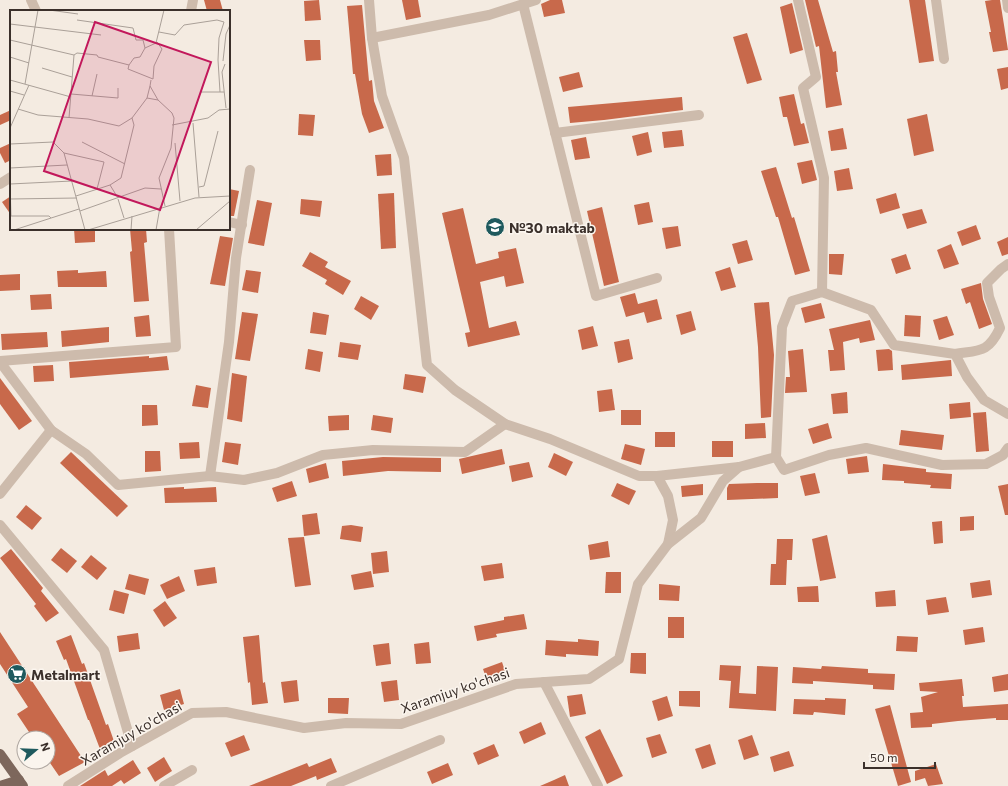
<svg xmlns="http://www.w3.org/2000/svg" width="1008" height="786" font-family="Commissioner,sans-serif">
<rect width="100%" height="100%" fill="#f4ebe1"/>
<g fill="#c8694b">
<polygon points="204,0 220,0 223,11 207,11"/>
<polygon points="319,0 321,20 305,21 304,1"/>
<polygon points="402,0 418,0 421,17 406,20"/>
<polygon points="550,0 562,0 565,13 544,17 541,4"/>
<polygon points="805,0 818,0 833,52 836,51 838,72 836,72 842,105 826,108 819,46 816,47"/>
<polygon points="909,0 925,0 934,61 919,63"/>
<polygon points="992,0 1000,0 1008,50 993,52 989,32 991,32 985,1"/>
<polygon points="792,3 803,50 790,54 780,7"/>
<polygon points="362,5 369,81 372,80 374,101 384,128 369,133 362,114 355,74 353,74 347,6"/>
<polygon points="747,33 762,80 747,84 733,37"/>
<polygon points="304,40 320,40 321,60 306,61"/>
<polygon points="1008,67 1008,88 1001,90 997,69"/>
<polygon points="579,72 583,87 563,92 559,77"/>
<polygon points="794,94 801,124 804,123 809,143 794,146 787,117 783,117 779,97"/>
<polygon points="682,97 683,110 604,120 570,123 568,107"/>
<polygon points="11,110 11,120 0,125 0,115"/>
<polygon points="299,114 315,115 313,136 298,135"/>
<polygon points="927,114 934,151 914,156 907,119"/>
<polygon points="843,128 847,149 831,151 828,131"/>
<polygon points="682,130 684,146 664,148 662,132"/>
<polygon points="648,132 652,152 637,156 632,136"/>
<polygon points="586,137 590,158 575,160 571,140"/>
<polygon points="11,143 11,160 5,163 0,153 0,148"/>
<polygon points="391,154 392,175 377,176 375,155"/>
<polygon points="812,160 817,180 802,184 797,163"/>
<polygon points="776,167 792,218 794,217 810,271 795,275 778,217 776,217 761,171"/>
<polygon points="849,168 853,189 837,191 834,171"/>
<polygon points="229,189 239,191 234,216 229,216"/>
<polygon points="394,193 396,248 381,249 378,194"/>
<polygon points="896,193 900,208 880,214 876,199"/>
<polygon points="11,196 11,215 2,202"/>
<polygon points="301,199 322,201 320,217 300,214"/>
<polygon points="257,200 272,203 264,246 248,243"/>
<polygon points="649,202 653,222 638,225 634,205"/>
<polygon points="602,207 619,282 604,286 587,211"/>
<polygon points="463,208 476,264 499,258 498,252 516,248 524,283 506,287 504,276 480,282 489,328 516,321 520,335 468,347 465,333 470,332 442,213"/>
<polygon points="922,209 927,223 907,229 902,214"/>
<polygon points="976,225 981,239 962,246 957,232"/>
<polygon points="678,226 681,246 666,249 662,228"/>
<polygon points="74,229 95,229 95,242 75,243"/>
<polygon points="130,229 146,229 147,242 144,243 149,301 134,302 130,252 132,251"/>
<polygon points="220,236 233,238 225,286 210,284"/>
<polygon points="1008,237 1008,254 1002,256 997,242"/>
<polygon points="747,240 753,260 738,264 732,244"/>
<polygon points="951,244 959,264 944,269 937,250"/>
<polygon points="310,252 328,262 325,267 351,281 343,295 325,284 327,280 302,266"/>
<polygon points="829,254 844,254 842,275 829,274"/>
<polygon points="906,254 911,269 896,274 891,259"/>
<polygon points="730,267 736,287 721,291 715,272"/>
<polygon points="78,270 78,273 106,271 107,287 58,287 57,271"/>
<polygon points="246,270 261,272 258,293 242,290"/>
<polygon points="20,274 20,290 0,291 0,275"/>
<polygon points="981,283 983,299 992,324 979,329 970,302 966,304 961,289"/>
<polygon points="635,293 638,304 657,299 662,319 647,323 644,312 626,317 620,297"/>
<polygon points="51,294 52,309 31,310 30,295"/>
<polygon points="361,296 379,306 371,320 354,309"/>
<polygon points="769,302 774,355 771,417 761,418 758,347 754,303"/>
<polygon points="821,303 825,318 805,323 801,308"/>
<polygon points="691,311 696,330 681,335 676,315"/>
<polygon points="242,312 258,314 250,361 235,359"/>
<polygon points="313,312 329,315 326,335 310,333"/>
<polygon points="149,315 151,336 136,337 134,317"/>
<polygon points="905,315 921,316 920,337 904,336"/>
<polygon points="947,316 954,335 939,340 933,320"/>
<polygon points="870,320 875,340 860,343 859,338 843,342 845,370 830,371 828,350 834,350 829,329"/>
<polygon points="593,326 598,346 582,350 578,330"/>
<polygon points="109,327 109,342 62,347 61,331"/>
<polygon points="47,332 48,347 2,350 1,334"/>
<polygon points="629,339 633,359 618,363 614,342"/>
<polygon points="340,342 361,345 358,360 338,357"/>
<polygon points="308,349 323,352 320,372 305,369"/>
<polygon points="803,349 807,392 785,393 786,377 790,377 788,351"/>
<polygon points="889,349 892,351 893,370 878,371 876,350"/>
<polygon points="149,356 149,358 167,356 169,370 70,378 69,362"/>
<polygon points="951,360 952,376 902,380 901,365"/>
<polygon points="53,365 54,381 34,382 33,366"/>
<polygon points="232,373 247,376 242,422 227,419"/>
<polygon points="405,374 426,377 423,393 403,389"/>
<polygon points="0,378 32,421 19,430 0,404"/>
<polygon points="196,385 211,388 208,408 192,406"/>
<polygon points="612,389 615,410 599,412 597,391"/>
<polygon points="847,392 848,413 833,414 831,394"/>
<polygon points="970,402 971,417 950,419 949,404"/>
<polygon points="142,405 157,405 158,425 142,426"/>
<rect x="621" y="410" width="20" height="15"/>
<polygon points="986,412 989,451 976,452 973,413"/>
<polygon points="349,415 349,430 329,431 328,416"/>
<polygon points="373,415 393,418 391,433 371,430"/>
<polygon points="765,423 766,438 745,439 745,424"/>
<polygon points="828,423 832,438 813,444 808,429"/>
<polygon points="901,430 944,435 942,450 899,445"/>
<rect x="655" y="432" width="20" height="15"/>
<rect x="712" y="441" width="21" height="16"/>
<polygon points="199,442 200,458 180,459 179,443"/>
<polygon points="225,442 241,444 238,465 222,462"/>
<polygon points="625,444 645,449 641,465 621,459"/>
<polygon points="502,449 505,464 462,474 459,459"/>
<polygon points="145,451 160,451 161,471 145,472"/>
<polygon points="71,452 128,506 117,517 60,463"/>
<polygon points="554,453 573,462 566,476 548,467"/>
<polygon points="867,456 869,472 848,474 846,459"/>
<polygon points="383,457 441,458 441,472 388,471 343,476 342,461"/>
<polygon points="529,462 533,477 512,482 509,466"/>
<polygon points="326,463 329,478 309,483 306,469"/>
<polygon points="883,464 926,469 926,472 952,474 951,489 930,488 931,485 904,483 904,481 882,480"/>
<polygon points="815,473 820,493 805,496 800,476"/>
<polygon points="292,481 297,496 277,502 272,488"/>
<polygon points="617,483 636,491 629,505 611,496"/>
<polygon points="757,483 778,483 778,498 727,500 727,488 729,484"/>
<polygon points="703,484 703,495 682,497 681,486"/>
<polygon points="1008,484 1008,515 1005,515 998,486"/>
<polygon points="184,487 184,489 216,487 217,502 165,503 164,488"/>
<polygon points="26,505 42,518 32,530 16,517"/>
<polygon points="317,513 320,534 304,536 302,515"/>
<polygon points="974,516 974,530 960,531 960,517"/>
<polygon points="942,521 943,543 934,544 932,522"/>
<polygon points="351,525 363,527 361,542 340,539 342,526"/>
<polygon points="827,535 836,578 820,581 812,539"/>
<polygon points="304,537 311,585 295,587 288,538"/>
<polygon points="777,539 793,539 792,560 787,560 786,585 770,585 771,564 776,564"/>
<polygon points="608,541 610,557 590,560 588,545"/>
<polygon points="61,548 77,561 67,573 51,560"/>
<polygon points="11,549 43,588 41,591 59,613 46,622 34,606 36,604 0,558"/>
<polygon points="387,551 389,572 373,574 371,553"/>
<polygon points="91,555 107,568 97,580 81,567"/>
<polygon points="502,563 504,578 484,581 481,566"/>
<polygon points="215,567 217,583 197,586 194,570"/>
<polygon points="371,571 374,587 354,590 351,575"/>
<polygon points="606,572 621,572 621,593 605,593"/>
<polygon points="129,574 149,579 145,595 125,589"/>
<polygon points="179,576 185,591 167,599 160,585"/>
<polygon points="990,580 992,595 972,598 970,583"/>
<polygon points="659,584 680,586 679,601 659,600"/>
<polygon points="818,586 819,602 798,602 797,587"/>
<polygon points="114,590 129,594 124,614 109,610"/>
<polygon points="895,590 896,606 876,607 875,592"/>
<polygon points="946,597 949,612 928,615 926,600"/>
<polygon points="165,601 177,618 164,627 153,610"/>
<polygon points="524,614 527,629 496,634 497,637 477,641 474,626 504,620 504,617"/>
<rect x="668" y="617" width="16" height="21"/>
<polygon points="983,627 985,642 965,645 963,630"/>
<polygon points="0,632 85,762 59,776 48,760 48,738 33,738 17,714 28,707 0,664"/>
<polygon points="138,633 140,649 119,652 117,636"/>
<polygon points="71,635 82,664 84,663 106,725 108,724 115,744 100,749 89,720 88,720 66,659 64,660 56,641"/>
<polygon points="259,635 263,683 265,682 268,703 252,705 250,682 248,683 243,637"/>
<polygon points="897,636 918,637 917,652 896,651"/>
<polygon points="578,639 599,641 598,656 566,654 566,657 545,655 546,640 578,642"/>
<polygon points="429,642 431,663 416,664 414,644"/>
<polygon points="389,643 391,664 376,666 373,645"/>
<polygon points="631,653 646,653 646,674 630,673"/>
<polygon points="502,662 507,677 488,683 483,669"/>
<polygon points="720,665 741,666 739,693 756,694 757,666 778,667 776,711 729,708 731,681 719,680"/>
<polygon points="822,666 868,669 868,673 895,674 894,690 873,689 873,685 813,681 813,684 792,683 793,667 821,669"/>
<polygon points="1008,674 1008,690 994,692 992,677"/>
<polygon points="962,679 964,696 962,696 963,707 1008,704 1008,720 996,720 996,718 958,721 932,724 932,727 911,728 910,713 923,712 921,697 938,692 920,691 919,683"/>
<polygon points="297,680 299,701 284,703 281,682"/>
<polygon points="397,680 399,700 384,702 381,682"/>
<polygon points="180,689 184,704 164,710 160,695"/>
<polygon points="679,691 700,691 700,707 679,706"/>
<polygon points="582,694 586,714 570,717 567,696"/>
<polygon points="667,696 673,716 658,721 652,701"/>
<polygon points="328,698 349,698 348,714 328,713"/>
<polygon points="825,698 846,699 845,715 814,712 813,715 793,714 794,699 825,700"/>
<polygon points="890,705 911,782 898,786 875,709"/>
<polygon points="541,722 546,734 524,744 519,732"/>
<polygon points="600,729 623,776 607,784 585,737"/>
<polygon points="660,734 667,753 652,758 646,738"/>
<polygon points="244,735 250,750 231,757 225,743"/>
<polygon points="752,735 759,755 744,760 738,740"/>
<polygon points="494,744 499,756 478,765 473,753"/>
<polygon points="710,744 716,764 702,769 695,749"/>
<polygon points="789,751 794,766 774,772 770,757"/>
<polygon points="164,757 172,771 155,782 147,768"/>
<polygon points="331,758 337,772 317,780 316,776 291,786 249,786 307,763 309,767"/>
<polygon points="133,760 141,773 124,784 121,780 112,786 80,786 105,770 108,776"/>
<polygon points="448,763 453,775 432,784 427,772"/>
<polygon points="936,764 943,784 928,786 925,778 915,781 915,771"/>
<polygon points="565,775 569,786 540,786 554,780"/>
</g>
<g fill="none" stroke-linecap="round" stroke-linejoin="round">
<g stroke="#cdbbac" stroke-width="10">
<polyline points="31,0 36,11"/>
<polyline points="369,0 372,38 382,96 404,158 427,365 455,390 505,424 550,439 639,476 657,476"/>
<polyline points="798,0 816,77 803,88 824,178 822,292"/>
<polyline points="936,0 944,59"/>
<polyline points="1007,0 1008,8"/>
<polyline points="523,4 596,296 657,278"/>
<polyline points="191,11 193,0"/>
<polyline points="372,38 489,15 536,0"/>
<polyline points="555,133 699,115"/>
<polyline points="0,184 11,177"/>
<polyline points="229,222 242,225"/>
<path d="M955,354C980,350 988,353 1000,328L989,297L987,283L1001,269L1008,264"/>
<polyline points="0,361 176,347 169,229"/>
<polyline points="0,362 51,430 86,454 118,485 210,476 244,480 277,473 323,455 373,450 465,452 505,424"/>
<polyline points="1008,414 984,400 967,377 955,354 894,345 871,310 822,292 792,301 782,327 776,457 784,470 829,455 866,448 942,465 986,464 1003,455 1008,448"/>
<polyline points="210,476 229,342 236,258 250,170"/>
<polyline points="0,494 51,430"/>
<polyline points="0,525 104,650 132,746"/>
<polyline points="668,544 673,520 668,496 657,476 739,467"/>
<polyline points="544,682 598,786"/>
<polyline points="68,786 120,753 192,713 226,712 304,728 346,723 401,724 516,684 589,679 619,659 638,584 668,544 701,518 723,481 739,467 776,457"/>
<polyline points="164,786 192,770"/>
<polyline points="331,786 440,740"/>
</g>
<g stroke="#7d675c" stroke-width="10">
<polyline points="0,754 23,786"/>
<polyline points="0,786 19,780"/>
</g>
</g>
<defs>
<symbol id="school-disc" viewBox="-11 -11 22 22"><circle r="9.5" fill="#1f5a5e" stroke="#fbf5ee"/><path d="M0-5L7-2L0 1L-7-2ZM-4 1L0 2.5L4 1V4Q0 6-4 4Z" fill="#fff"/></symbol>
<symbol id="supermarket-disc" viewBox="-11 -11 22 22"><circle r="9.5" fill="#1f5a5e" stroke="#fbf5ee"/><path d="M-6-5.5h2.5l.6 2H6L4.5 2H-2.5L-4.4-4H-6ZM-1.5 3.2a1.3 1.3 0 1 0 .1 0ZM3 3.2a1.3 1.3 0 1 0 .1 0Z" fill="#fff"/></symbol>
</defs>
<g fill-rule="evenodd">
<use href="#school-disc" x="484" y="216" width="22" height="22"/>
<use href="#supermarket-disc" x="6" y="663" width="22" height="22"/>
</g>
<g text-anchor="middle" dominant-baseline="central" stroke-width="3" stroke-linejoin="round" paint-order="stroke">
<g font-size="14" font-weight="bold" fill="#3b302b" stroke="#fbf5ee" text-anchor="start">
<text x="509" y="227">№30 maktab</text>
<text x="31" y="674">Metalmart</text>
</g>
<g font-size="14" fill="#3b302b" stroke="#fbf5ee">
<text transform="translate(455 690) rotate(-19)">Xaramjuy ko'chasi</text>
<text transform="translate(131 733) rotate(-30)">Xaramjuy ko'chasi</text>
</g>
</g>
<g transform="translate(10 10)">
<rect width="220" height="220" fill="#f4ebe1"/>
<path fill="none" stroke="#aaa098" stroke-width="1" d="M39,0L68,4M67,10L123,18L126,30H133L135,38M0,14L91,25M149,22L165,25L174,15L207,10L214,12L209,28L208,50L210,82H214M0,30L64,45L67,43L87,45L88,47L119,55M147,32L152,39L144,56L143,69L118,59L119,55L124,48L130,47L135,38L146,33L154,0M0,47L19,53M213,51L216,24L220,15M215,54L212,62L216,98M32,58L62,67M0,70L61,87M141,70L140,76L148,90L162,103L164,108L161,138L149,168L155,196M15,74L28,0M140,76L137,88L148,90M0,81L14,85M191,82H210M61,84L108,88V78M82,86L87,64M8,99L28,105L78,109L109,116L122,108L137,88M59,108L64,45M183,113L189,187M162,115L198,108L209,100L220,99M0,118L19,75M72,132L115,154M165,133L170,191M0,134L43,132L54,143L75,220M54,143L94,152L87,179M0,158L57,155M0,174L62,171M0,174L1,206M100,175L108,188M189,177L194,176L208,121M66,186L100,175L111,168L124,115L122,108M0,189L67,188M108,189L114,208M70,201L135,178L151,179M0,206H39L41,208M4,220L69,199M78,220L185,188L220,186M121,220L122,206M146,220L150,197M186,220L220,191"/>
<path fill="#c2185b" fill-opacity="0.15" stroke="#c2185b" stroke-width="2" d="M85,12L201,52L150,200L34,161Z"/>
<rect width="220" height="220" fill="none" stroke="#3b302b" stroke-width="2"/>
</g>
<g transform="translate(36 750) rotate(71)"><circle r="19" fill="#fbf5ee" stroke="#aea6a0"/>
<path d="M0-3L7 15L0 10L-7 15Z" fill="#1f5a5e"/>
<text y="-6" font-size="11" font-weight="bold" text-anchor="middle" fill="#3b302b">N</text>
</g>
<path d="M864 762v6h71v-6" fill="none" stroke="#3b302b" stroke-width="2"/>
<text x="870" y="762" font-size="12" fill="#3b302b" stroke="#fbf5ee" stroke-width="3" paint-order="stroke">50 m</text>
</svg>
